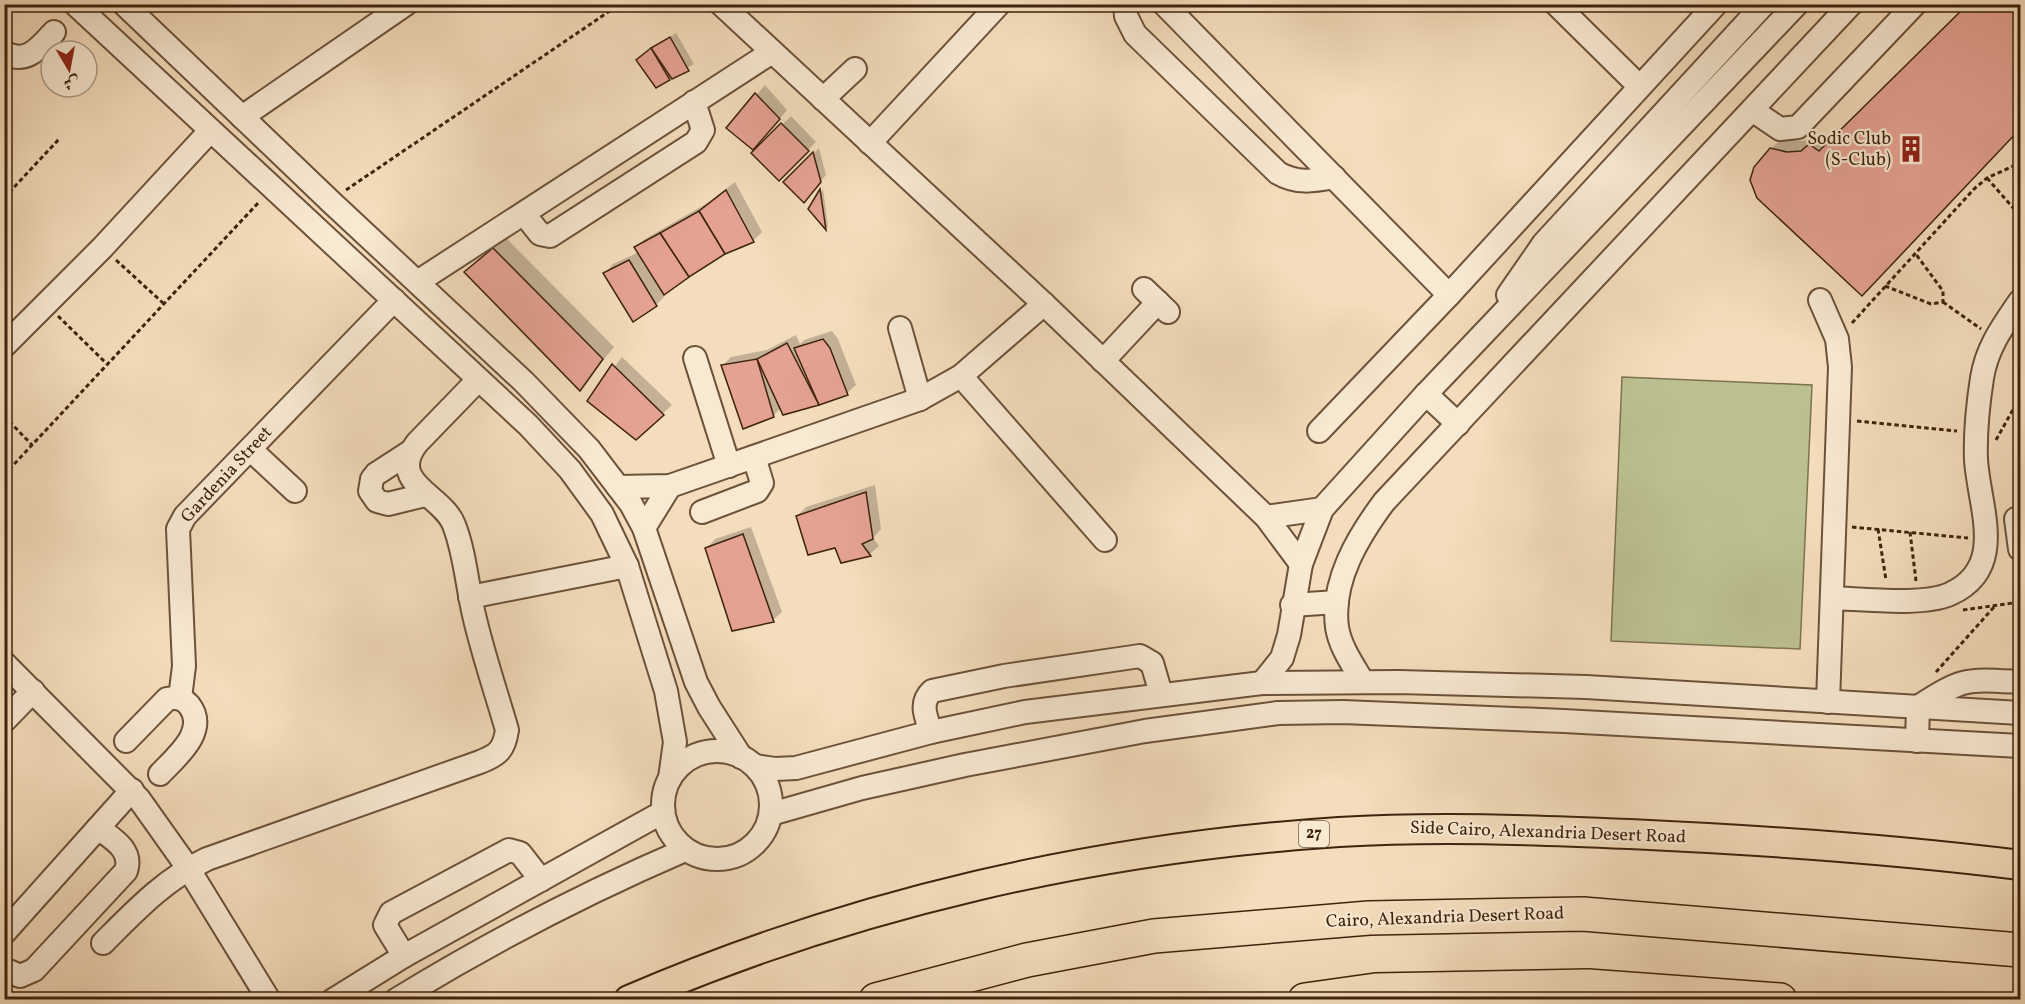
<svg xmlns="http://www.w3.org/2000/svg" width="2025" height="1004" font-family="Vollkorn,Amiri,serif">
<rect width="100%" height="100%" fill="#f4ddbc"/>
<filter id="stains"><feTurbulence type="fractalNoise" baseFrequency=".00333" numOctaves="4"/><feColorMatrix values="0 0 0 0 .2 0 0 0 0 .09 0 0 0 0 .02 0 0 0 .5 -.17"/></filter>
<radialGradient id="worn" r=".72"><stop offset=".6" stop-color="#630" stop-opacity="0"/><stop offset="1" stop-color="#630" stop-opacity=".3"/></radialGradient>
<polygon fill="#bcc090" stroke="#7d724e" stroke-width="1.5" points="1622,377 1812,385 1800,649 1611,641"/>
<g fill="#0003">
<polygon points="1970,4 2020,4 2020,128 1874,283 1771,149 1783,137 1800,141 1814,140 1822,133 1832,141"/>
<polygon points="676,33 694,64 669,79 644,54"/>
<polygon points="765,85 787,110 762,140 728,128"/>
<polygon points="791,116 816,142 779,179 753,153"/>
<polygon points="819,148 826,175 804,201 785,182"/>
<polygon points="735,182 762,232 753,241 724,252 663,294 665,296 656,305 605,273 613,264 639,252 636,247 645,239 709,202"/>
<polygon points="823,189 828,226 827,228 810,209"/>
<polygon points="505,237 614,347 580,389 466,272"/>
<polygon points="832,331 838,339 856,385 847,393 784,414 781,408 773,416 723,365 731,357 767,350 796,335 800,344 804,340"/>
<polygon points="622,357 672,405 636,438 589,400"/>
<polygon points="875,485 881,529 873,538 879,546 870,554 842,562 836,547 797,516 806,507"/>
<polygon points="751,527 782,612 773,620 707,548 715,539"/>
</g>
<g fill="#e5a293" stroke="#3e230d" stroke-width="1.5">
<polygon points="1968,4 2020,4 2020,129 1862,296 1757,198 1750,180 1754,167 1770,148 1787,152 1801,151 1809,144 1819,151"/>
<polygon points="670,37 689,71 672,79 651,48"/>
<polygon points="651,48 670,80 656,88 636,60"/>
<polygon points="755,93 780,119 753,150 726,128"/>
<polygon points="781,123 809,151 779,181 751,153"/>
<polygon points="813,152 821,182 804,203 783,182"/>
<polygon points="820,189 826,230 808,209"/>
<polygon points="726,190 754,242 725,254 699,211"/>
<polygon points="699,211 725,254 689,277 660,233"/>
<polygon points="660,233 689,277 664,295 634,247"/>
<polygon points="493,248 603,359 580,391 464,272"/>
<polygon points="629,260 657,306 633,322 603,273"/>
<polygon points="823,339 830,348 848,395 819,405 794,348"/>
<polygon points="787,343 819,405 783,415 757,359"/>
<polygon points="757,359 774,417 743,429 721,365"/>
<polygon points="612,364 664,415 636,440 587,401"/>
<polygon points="866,492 873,539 862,544 871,556 841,563 835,548 808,555 796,516"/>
<polygon points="743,534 774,622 732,631 705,548"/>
</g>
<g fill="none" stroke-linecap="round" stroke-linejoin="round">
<defs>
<g id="minor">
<polyline points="75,4 528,425 570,470 602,514 627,566 666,691 675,742 670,778"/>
<polyline points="124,4 330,201 524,382 589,449 631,504 644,528 696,682 709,707 741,757"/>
<polyline points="721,4 1044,304 1266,517 1301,564"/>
<path d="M1125,4L1126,16L1135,34L1278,173C1297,184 1313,181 1334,177"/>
<polyline points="1164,4 1449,295"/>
<polyline points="1556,4 1639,86"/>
<path d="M4,52C26,66 40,47 54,32"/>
<polyline points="823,99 855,69"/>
<polyline points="1752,110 1780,129 1798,127 1915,4"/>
<polyline points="242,117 406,4"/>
<polyline points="870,143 999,4"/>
<polyline points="524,214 540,234 550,236 696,142 703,130 694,102"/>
<polyline points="419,281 772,52"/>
<polyline points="1144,289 1168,312"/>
<polyline points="1508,295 1544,243 1764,4"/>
<polyline points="1820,300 1837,339 1840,367 1828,702"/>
<polyline points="900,328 920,399"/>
<polyline points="4,346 102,248 210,131"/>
<polyline points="695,358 729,466"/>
<polyline points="1103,361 1158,302"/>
<polyline points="961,376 1105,540"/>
<polyline points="1426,394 1458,424"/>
<polyline points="1319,431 1449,295 1716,4"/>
<polyline points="250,449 295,491"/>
<polyline points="410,452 376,474 372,479 370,491 377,501 388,504 425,495"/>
<polyline points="618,487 670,486 920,399 961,376 1044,304"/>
<polyline points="702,512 757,491 762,483 754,457"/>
<polyline points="1266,517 1322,509"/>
<polyline points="2016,519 2020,549"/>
<polyline points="644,528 670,486"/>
<polyline points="470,597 627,566"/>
<path d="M1832,598C1863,599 1924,606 1950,594C2008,568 1979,507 1976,460C1975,433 1978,404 1982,378C1987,347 2003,326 2020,301"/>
<polyline points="1292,605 1337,602"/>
<polyline points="4,663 139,799 188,868 269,1000"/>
<path d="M1363,682C1353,665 1340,647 1337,627C1331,581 1358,537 1384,502L1851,4"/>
<polyline points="1262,683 1282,658 1289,635 1301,564 1322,509 1426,394 1797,4"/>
<polyline points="180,698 184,666 178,529 185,516 394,300"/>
<polyline points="4,721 33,691"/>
<path d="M931,732C926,717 919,703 932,691L1004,676L1140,656L1152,663L1161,694"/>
<path d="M126,741L167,699C176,697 183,698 189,705C209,731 176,757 160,774"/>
<path d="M1917,741L1918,707C1964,677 1967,679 2020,682"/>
<circle cx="717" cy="805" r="54"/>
<polyline points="755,766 775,769 796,768 931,732 1025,712 1262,683 1399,682 1586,687 2020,713"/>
<polyline points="771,814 862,788 965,765 1145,731 1278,713 1343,712 1564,721 2020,746"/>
<polyline points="4,933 132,790"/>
<path d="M103,943C136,910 165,879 207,859L480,762C498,755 504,750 507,730C496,692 483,654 474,615C467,585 465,553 454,525C443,495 386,483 417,443L478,380"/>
<polyline points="404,956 385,925 391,913 509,850 520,853 541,880"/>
<path d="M4,969L20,976L34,970L126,871C133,850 113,839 98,828"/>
<polyline points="333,1000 404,956 663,812"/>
<path d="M396,1000C489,943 585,893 685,850"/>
</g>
<path id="major" d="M629,1000C854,903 1096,848 1339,832C1437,826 1533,830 1630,834C1760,840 1891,849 2020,865"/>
<g id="highway">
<polyline points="876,1000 1027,960 1154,936 1369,918 1583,914 2020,950"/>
<polyline points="1305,1000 1376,990 1588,986 1780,1000"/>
</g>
</defs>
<use href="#minor" stroke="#6c5239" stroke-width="26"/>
<use href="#major" stroke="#3e230d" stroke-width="32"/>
<use href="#highway" stroke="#3e230d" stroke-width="36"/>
<g stroke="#3e230d" stroke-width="3" stroke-dasharray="4.5 3" stroke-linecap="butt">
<polyline points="1987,178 2015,210 2020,212"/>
<polyline points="346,190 620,4"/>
<polyline points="4,198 60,138"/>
<polyline points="116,260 163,303"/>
<polyline points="1885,286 1931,304 1943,302 1943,291 1915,253"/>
<polyline points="1943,302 1981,329"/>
<polyline points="58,316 106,363"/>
<polyline points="1852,323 1974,189 1987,178 2020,163"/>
<polyline points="4,416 32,445"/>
<polyline points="1857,421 1957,431"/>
<polyline points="1996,440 2020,397"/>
<polyline points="4,475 259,202"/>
<polyline points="1852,527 1968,538"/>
<polyline points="1878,529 1886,580"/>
<polyline points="1910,532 1916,581"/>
<polyline points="1963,610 2020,602"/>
<polyline points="1936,672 1994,607"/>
</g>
<use href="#minor" stroke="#f8e9d3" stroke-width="22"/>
<use href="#major" stroke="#f4ddbc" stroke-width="28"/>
<use href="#highway" stroke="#f4ddbc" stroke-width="33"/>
</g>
<defs>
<symbol id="building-bare" viewBox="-9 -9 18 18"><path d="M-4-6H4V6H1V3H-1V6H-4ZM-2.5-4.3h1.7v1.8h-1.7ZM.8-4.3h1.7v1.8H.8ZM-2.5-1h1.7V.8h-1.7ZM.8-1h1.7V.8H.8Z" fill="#8f2418" stroke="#f8e9d3" stroke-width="2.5" paint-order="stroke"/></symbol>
</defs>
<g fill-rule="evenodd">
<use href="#building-bare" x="1892" y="130" width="38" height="38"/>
</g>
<g text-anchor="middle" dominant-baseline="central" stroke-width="4.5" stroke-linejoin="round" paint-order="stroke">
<rect fill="#f8e9d3" stroke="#765e48" stroke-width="1.5" x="1299" y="821" width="30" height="26" rx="4.5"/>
<g font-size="16" font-weight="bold" fill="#3e230d">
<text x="1314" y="834">27</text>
</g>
<g font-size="18" fill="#3e230d" stroke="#f8e9d3" text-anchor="end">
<text x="1891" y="139">Sodic Club<tspan x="1891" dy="21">(S-Club)</tspan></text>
</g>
<g font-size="18" fill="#3e230d" stroke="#f8e9d3">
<text transform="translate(227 475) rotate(-47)">Gardenia Street</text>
<text transform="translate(1548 833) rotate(2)">Side Cairo, Alexandria Desert Road</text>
<text transform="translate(1445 918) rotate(-2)">Cairo, Alexandria Desert Road</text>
</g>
</g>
<rect width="2025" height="1004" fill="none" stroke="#f4ddbc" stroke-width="24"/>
<rect x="6" y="6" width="2013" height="992" fill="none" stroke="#3e230d" stroke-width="3"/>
<rect x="12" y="12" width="2001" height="980" fill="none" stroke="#3e230d" stroke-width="1.5"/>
<g transform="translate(69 69) rotate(170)"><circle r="28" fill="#f8e9d3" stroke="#ae9a84" stroke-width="1.5"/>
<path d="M0-4.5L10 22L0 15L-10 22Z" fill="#8f2418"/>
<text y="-9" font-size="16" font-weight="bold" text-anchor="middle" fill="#3e230d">ش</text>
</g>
<rect width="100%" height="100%" filter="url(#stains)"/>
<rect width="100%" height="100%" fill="url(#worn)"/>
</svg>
